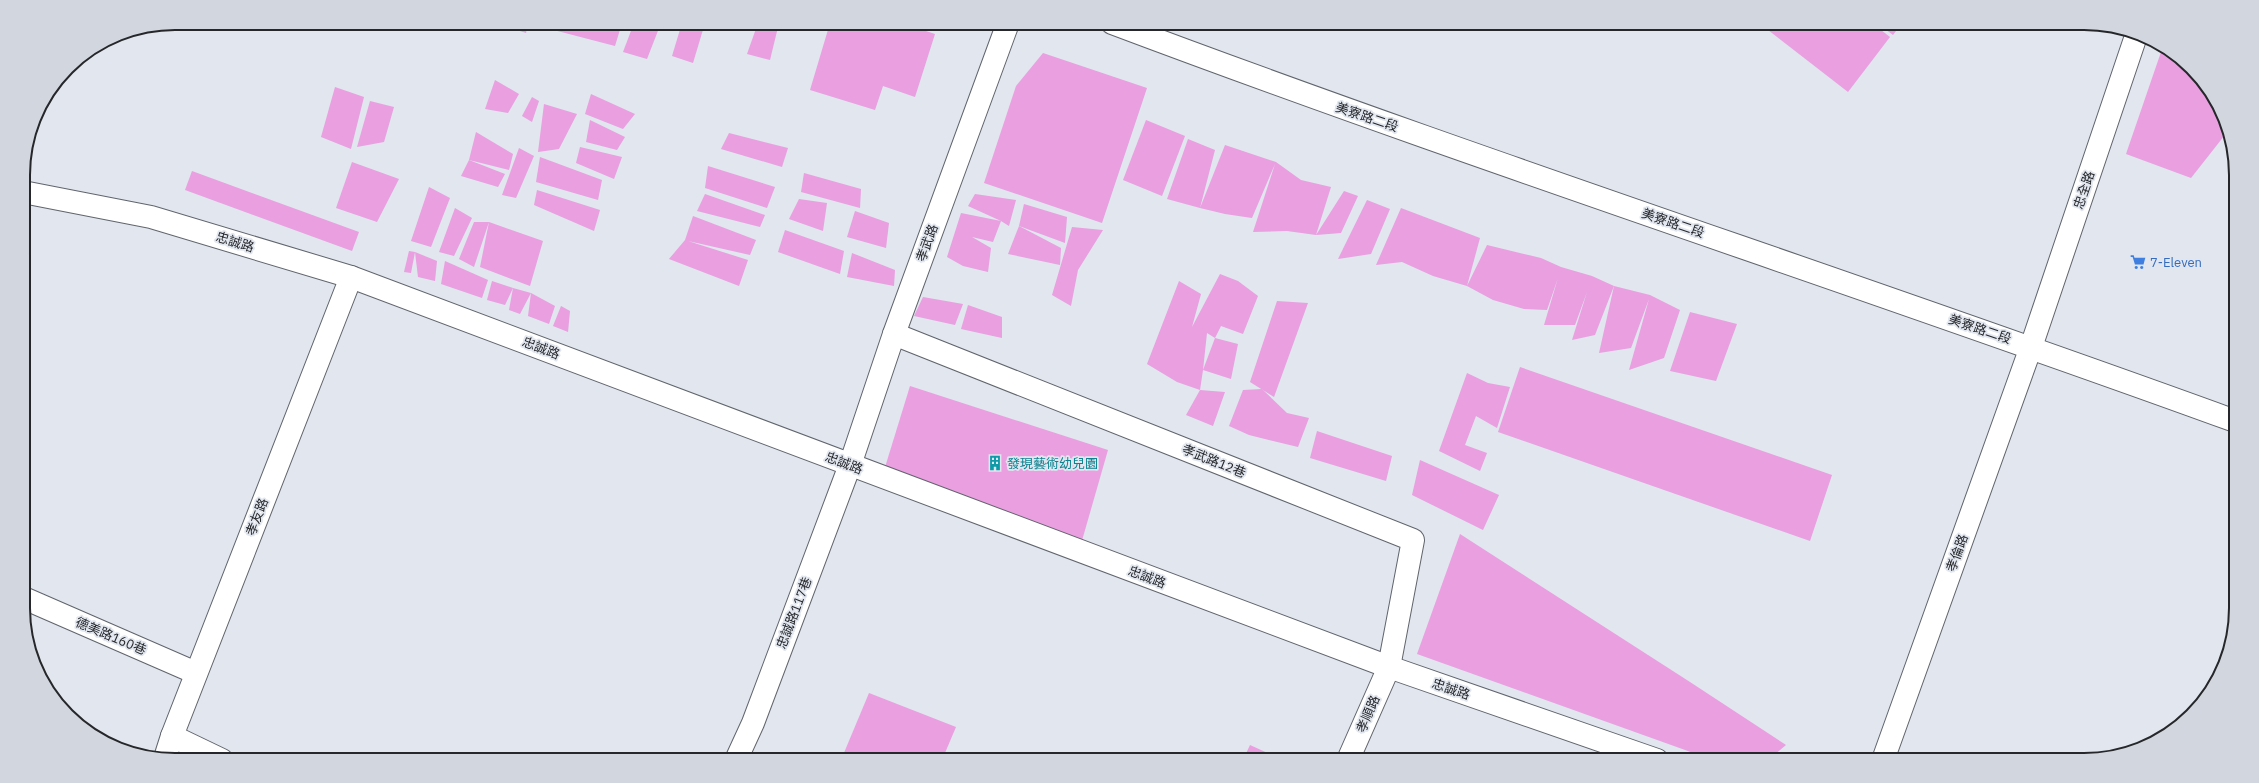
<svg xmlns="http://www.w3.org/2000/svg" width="2259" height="783" font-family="'IBM Plex Sans','Noto Sans TC',sans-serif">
<rect width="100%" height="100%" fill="#e1e6ef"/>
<g fill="#e99fe0">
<polygon points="495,23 528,23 526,33"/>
<polygon points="547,23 593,23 591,30 594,23 622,23 615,46 546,28"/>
<polygon points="634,23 661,23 647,59 623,52"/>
<polygon points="682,23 705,23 693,63 672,56"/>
<polygon points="758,23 779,23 770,60 747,54"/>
<polygon points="830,23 902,23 935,34 915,97 883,86 875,110 810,90"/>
<polygon points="1759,23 1872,23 1890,37 1848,92"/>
<polygon points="1877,23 1902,23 1893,35"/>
<polygon points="2161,52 2187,65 2199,75 2224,116 2228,131 2191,178 2126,154"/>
<polygon points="1043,53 1147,88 1102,223 984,183 1016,86"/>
<polygon points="495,80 519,94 508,113 485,109"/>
<polygon points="335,87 364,97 351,149 321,137"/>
<polygon points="591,94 635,114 623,129 585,114"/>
<polygon points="532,97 539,101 532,122 522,116"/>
<polygon points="370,101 394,107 384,142 357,147"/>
<polygon points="544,104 577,114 559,149 538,152"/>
<polygon points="590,120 625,137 617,150 586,142"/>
<polygon points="1146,120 1185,136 1162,196 1123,180"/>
<polygon points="476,132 513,154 509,170 469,160"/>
<polygon points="729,133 788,148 782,167 721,149"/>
<polygon points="1188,139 1215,150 1200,208 1225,145 1276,162 1301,180 1331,187 1316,235 1344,191 1358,196 1341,233 1316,235 1287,231 1253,232 1275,164 1252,218 1225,214 1200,208 1167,199"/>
<polygon points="580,147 622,157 614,179 576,163"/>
<polygon points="519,148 534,156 516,198 502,195"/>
<polygon points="540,157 602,180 598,200 536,182"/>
<polygon points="469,160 505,174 498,187 461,176"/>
<polygon points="352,162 399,179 377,222 336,208"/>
<polygon points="708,166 775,187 767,208 705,188"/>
<polygon points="192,171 359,232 352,251 185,190"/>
<polygon points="804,173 861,189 860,208 801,192"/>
<polygon points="429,187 450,198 431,247 411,241"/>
<polygon points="537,190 600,210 594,231 534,205"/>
<polygon points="705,194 765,215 760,227 697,211"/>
<polygon points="975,194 1016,200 1009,226 1001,221 993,242 972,237 991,248 988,272 963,266 947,257 961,213 1001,221 968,206"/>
<polygon points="799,199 827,203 823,231 789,219"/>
<polygon points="1367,200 1390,209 1371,254 1338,259"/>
<polygon points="1024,204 1067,217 1065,243 1019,226"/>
<polygon points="455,208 472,218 454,256 439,252"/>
<polygon points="1401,208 1480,238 1467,286 1487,245 1541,258 1561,267 1592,276 1614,286 1595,335 1572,340 1587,292 1575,325 1544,325 1558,278 1547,310 1524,309 1493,300 1467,286 1433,276 1402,262 1376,265"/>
<polygon points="855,211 889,223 886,248 847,237"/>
<polygon points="693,216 756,240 750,255 688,241 748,260 739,286 669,259 685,240"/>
<polygon points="474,222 489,222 543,241 530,286 480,267 489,222 474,267 459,259"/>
<polygon points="1019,226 1061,248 1060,265 1008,254"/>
<polygon points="1072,227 1103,230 1078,270 1071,306 1052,295"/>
<polygon points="785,230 844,251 840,274 778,252"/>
<polygon points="409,251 415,252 411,273 404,272"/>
<polygon points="415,252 437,261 435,281 418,277"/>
<polygon points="852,253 895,270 894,286 847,277"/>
<polygon points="445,261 488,280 482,298 441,284"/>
<polygon points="1220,274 1238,281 1258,296 1243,334 1221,326 1215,338 1207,333 1203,370 1215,338 1238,344 1231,379 1203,370 1200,390 1225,392 1213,426 1186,415 1200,390 1177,382 1147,364 1179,281 1201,294 1192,327"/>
<polygon points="492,281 513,288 505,305 487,300"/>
<polygon points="1614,286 1650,295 1680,310 1664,358 1629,370 1649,299 1631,348 1599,353"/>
<polygon points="513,288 531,293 555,306 549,324 528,316 531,293 520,314 509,310"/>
<polygon points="923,297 963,304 955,325 914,316"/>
<polygon points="1277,301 1308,303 1274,397 1250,382"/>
<polygon points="968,305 1002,317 1002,338 961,329"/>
<polygon points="561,306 570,311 568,332 553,326"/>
<polygon points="1690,312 1737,324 1716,381 1670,371"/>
<polygon points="1520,367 1832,475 1810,541 1498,432"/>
<polygon points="1467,373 1488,383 1510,387 1497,428 1476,416 1465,445 1487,453 1480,471 1439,451"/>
<polygon points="910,386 1108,450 1079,551 882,477"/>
<polygon points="1262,389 1287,413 1309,418 1298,447 1249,435 1229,426 1243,390"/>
<polygon points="1317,431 1392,456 1386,481 1310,458"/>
<polygon points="1420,460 1499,495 1483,530 1412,495"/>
<polygon points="1460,534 1690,682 1786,745 1768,760 1713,760 1417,654"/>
<polygon points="869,693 956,727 942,760 841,760"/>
<polygon points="1250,745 1283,760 1243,760"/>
</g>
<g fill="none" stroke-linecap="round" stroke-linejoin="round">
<defs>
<g id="minor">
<polyline points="23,192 151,217 351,277 1389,667 1657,760"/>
<polyline points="894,334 1413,540 1389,667 1348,760"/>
<polyline points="26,599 196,673"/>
<polyline points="172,736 222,760"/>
<polyline points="165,758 172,736 351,277"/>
<polyline points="736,760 753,723 850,465 894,334 1008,23"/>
<polyline points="1883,760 2031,347 2137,33"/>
</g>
<path id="tertiary" d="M1112,23C1484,163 1862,285 2235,421"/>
</defs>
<use href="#minor" stroke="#60646c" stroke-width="24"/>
<use href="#tertiary" stroke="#60646c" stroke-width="24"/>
<use href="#minor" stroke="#fff" stroke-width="22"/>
<use href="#tertiary" stroke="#fff" stroke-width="22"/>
</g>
<defs>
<symbol id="supermarket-bare" viewBox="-9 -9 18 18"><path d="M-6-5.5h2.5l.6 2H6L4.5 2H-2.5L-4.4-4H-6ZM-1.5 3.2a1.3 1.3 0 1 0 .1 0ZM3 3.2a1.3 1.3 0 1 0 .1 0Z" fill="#3f7fe0" stroke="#e1e6ef" stroke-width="2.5" paint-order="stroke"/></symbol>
<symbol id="building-bare" viewBox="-9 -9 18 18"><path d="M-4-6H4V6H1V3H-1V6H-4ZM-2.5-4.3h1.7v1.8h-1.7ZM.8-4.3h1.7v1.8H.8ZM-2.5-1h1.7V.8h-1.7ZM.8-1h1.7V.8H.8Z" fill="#0f9aa8" stroke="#e1e6ef" stroke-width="2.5" paint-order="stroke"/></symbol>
</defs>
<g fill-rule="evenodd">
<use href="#supermarket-bare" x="2127" y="251" width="22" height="22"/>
<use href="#building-bare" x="984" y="452" width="22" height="22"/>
</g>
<g text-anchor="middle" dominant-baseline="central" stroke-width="3.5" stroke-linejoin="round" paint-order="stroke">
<g font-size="13" fill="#25272a" stroke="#e1e6ef">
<text transform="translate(1367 117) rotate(19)">美寮路二段</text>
<text transform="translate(2084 190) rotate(-71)">忠全路</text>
<text transform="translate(1673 223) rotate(19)">美寮路二段</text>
<text transform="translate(235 242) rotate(17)">忠誠路</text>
<text transform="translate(927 243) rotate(-70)">孝武路</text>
<text transform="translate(1980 329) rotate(19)">美寮路二段</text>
<text transform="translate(541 348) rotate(21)">忠誠路</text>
<text transform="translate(1214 461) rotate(22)">孝武路12巷</text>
<text transform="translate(844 463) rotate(21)">忠誠路</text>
<text transform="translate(257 517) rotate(-69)">孝友路</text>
<text transform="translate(1957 553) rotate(-70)">孝倫路</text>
<text transform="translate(1147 577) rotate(21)">忠誠路</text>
<text transform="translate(794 613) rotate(-69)">忠誠路117巷</text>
<text transform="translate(111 636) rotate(23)">德美路160巷</text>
<text transform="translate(1451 689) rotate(19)">忠誠路</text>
<text transform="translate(1368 714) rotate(-67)">孝順路</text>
</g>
<g font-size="13" fill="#366cbe" stroke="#e1e6ef" text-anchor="start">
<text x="2150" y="262">7-Eleven</text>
</g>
<g font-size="13" fill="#0d838f" stroke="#e1e6ef" text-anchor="start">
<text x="1007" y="463">發現藝術幼兒園</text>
</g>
</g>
<path d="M0 0H2259V783H0ZM175 30H2084A145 145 0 0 1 2229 175V608A145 145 0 0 1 2084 753H175A145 145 0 0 1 30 608V175A145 145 0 0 1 175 30Z" fill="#d2d7df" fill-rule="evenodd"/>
<path fill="none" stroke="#25272a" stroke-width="2" d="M175 30H2084A145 145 0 0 1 2229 175V608A145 145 0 0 1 2084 753H175A145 145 0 0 1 30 608V175A145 145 0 0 1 175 30Z"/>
</svg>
